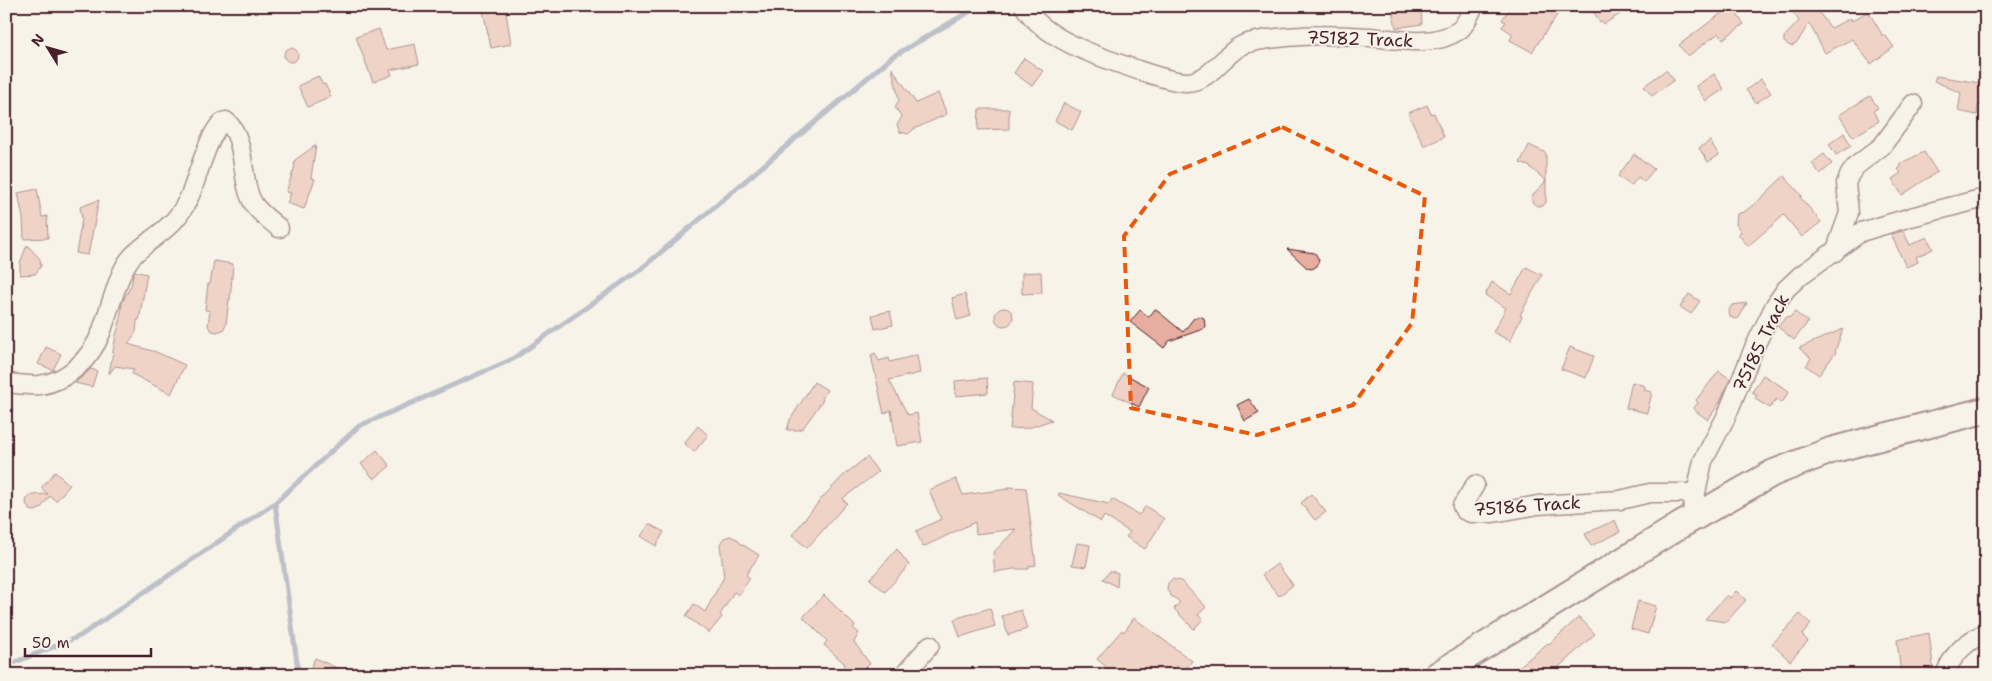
<svg xmlns="http://www.w3.org/2000/svg" width="1992" height="681" font-family="'Shantell Sans',sans-serif">
<rect width="100%" height="100%" fill="#f7f3e8"/>
<filter id="ink" filterUnits="userSpaceOnUse"><feTurbulence type="fractalNoise" baseFrequency=".02" numOctaves="2"/><feDisplacementMap in="SourceGraphic" scale="10" xChannelSelector="R" yChannelSelector="G"/><feConvolveMatrix kernelMatrix="1 2 1 2 8 2 1 2 1" color-interpolation-filters="sRGB"/></filter>
<g filter="url(#ink)">
<g fill="none" stroke-linecap="round" stroke-linejoin="round">
<g stroke="#7684a2" stroke-width="5">
<polyline points="275,503 298,670 296,675"/>
<polyline points="6,666 80,636 275,503 359,426 513,359 641,269 892,57 979,6"/>
</g>
</g>
<g fill="#e7ae9f" stroke="#4a1f2b">
<polygon points="482,6 505,6 511,44 491,48"/>
<polygon points="1392,6 1418,6 1418,11 1421,11 1422,24 1396,28"/>
<polygon points="1511,6 1563,6 1532,52 1510,40 1513,34 1502,27 1506,22 1502,20"/>
<polygon points="1590,6 1633,6 1604,24 1602,21 1600,22"/>
<polygon points="1731,6 1744,24 1723,39 1719,33 1688,56 1679,45"/>
<polygon points="1800,6 1818,6 1817,10 1831,28 1851,18 1852,21 1868,11 1883,36 1885,35 1894,47 1871,64 1852,39 1825,53 1809,23 1797,43 1792,46 1788,45 1784,42 1784,37 1799,21 1793,12"/>
<polygon points="379,29 386,50 415,44 419,64 390,70 392,75 373,82 356,37"/>
<circle cx="291" cy="55" r="7"/>
<polygon points="1024,58 1043,71 1032,86 1014,73"/>
<polygon points="892,68 916,103 938,93 947,114 914,129 908,134 900,132 897,125 902,117 895,107 899,100"/>
<polygon points="1666,70 1674,80 1652,96 1644,86"/>
<polygon points="1714,74 1724,89 1706,101 1696,86"/>
<polygon points="318,76 323,85 325,84 331,97 308,107 298,86"/>
<polygon points="1936,76 1986,84 1986,106 1978,105 1977,115 1958,111 1961,93 1934,81"/>
<polygon points="1761,79 1771,93 1756,103 1746,90"/>
<polygon points="1870,96 1878,108 1873,111 1879,121 1853,137 1839,115"/>
<polygon points="1064,103 1081,112 1072,130 1055,121"/>
<polygon points="1427,105 1431,114 1434,113 1444,137 1424,146 1408,113"/>
<polygon points="979,109 1009,109 1009,129 978,130"/>
<polygon points="1844,133 1851,146 1836,155 1829,144"/>
<polygon points="1710,141 1719,155 1708,162 1699,148"/>
<polygon points="316,145 311,178 315,179 304,209 287,203 291,193 286,192 294,169 295,160"/>
<polygon points="1529,145 1546,153 1546,202 1543,206 1537,206 1532,202 1532,196 1546,181 1529,166 1520,163"/>
<polygon points="1924,152 1937,172 1902,195 1892,179 1901,173 1898,169 1901,167 1899,164"/>
<polygon points="1634,154 1654,169 1644,182 1638,177 1631,186 1618,176"/>
<polygon points="1824,154 1832,164 1820,174 1812,163"/>
<polygon points="1784,176 1802,196 1800,197 1821,222 1802,237 1784,215 1748,246 1738,234 1741,232 1736,224 1737,214 1744,212 1757,202"/>
<polygon points="37,189 42,217 47,216 48,238 24,239 23,218 18,193"/>
<polygon points="99,200 88,255 76,253 82,219 80,207"/>
<polygon points="1903,231 1910,245 1927,237 1933,249 1916,257 1918,262 1906,267 1891,234"/>
<polygon points="27,245 40,259 41,266 35,274 20,275 20,263"/>
<polygon points="1287,249 1315,253 1319,260 1317,266 1312,269 1307,268"/>
<polygon points="214,261 233,264 230,300 229,299 226,324 223,330 217,332 212,331 208,326 210,311 205,310 208,284 210,284"/>
<polygon points="1526,267 1542,275 1520,315 1522,316 1510,341 1493,332 1506,308 1485,295 1492,282 1511,294"/>
<polygon points="134,271 147,274 139,320 137,320 136,332 128,344 156,352 185,365 171,394 132,374 134,369 115,366 109,374 116,335 120,322 122,302 131,286"/>
<polygon points="1041,272 1042,293 1022,294 1022,273"/>
<polygon points="965,294 971,316 957,320 952,298"/>
<polygon points="1689,294 1700,301 1691,314 1680,307"/>
<polygon points="1747,303 1739,318 1735,319 1730,317 1729,310 1732,305"/>
<circle cx="1004" cy="317" r="9"/>
<polygon points="1155,309 1183,332 1194,318 1199,316 1204,318 1205,326 1203,329 1169,341 1164,348 1130,322 1140,310 1149,317"/>
<polygon points="890,311 893,325 875,329 872,315"/>
<polygon points="1795,312 1808,322 1794,340 1778,327 1787,316 1789,318"/>
<polygon points="1843,329 1835,351 1836,352 1819,375 1806,366 1811,358 1799,348"/>
<polygon points="46,347 61,354 53,370 38,364"/>
<polygon points="1570,347 1594,356 1586,378 1561,369"/>
<polygon points="875,353 879,361 889,358 890,362 917,355 920,373 889,380 908,415 917,413 922,442 897,446 891,410 884,414 871,355"/>
<polygon points="91,369 97,371 92,387 75,383"/>
<polygon points="1719,371 1730,379 1720,402 1708,420 1693,409 1698,403 1696,400"/>
<polygon points="1123,373 1149,387 1139,407 1113,394"/>
<polygon points="1763,375 1789,391 1782,403 1776,399 1770,408 1755,399 1757,395 1752,392"/>
<polygon points="987,378 988,393 956,396 955,381"/>
<polygon points="814,382 827,390 822,399 823,400 803,428 798,430 787,430 790,420"/>
<polygon points="1014,382 1033,384 1031,408 1052,420 1028,428 1010,429"/>
<polygon points="1632,382 1645,386 1644,390 1652,392 1647,413 1626,408"/>
<polygon points="1249,399 1259,413 1245,421 1237,405"/>
<polygon points="698,426 708,435 694,452 684,443"/>
<polygon points="377,450 390,466 374,479 361,464"/>
<polygon points="867,457 878,472 842,499 847,503 807,548 792,535 821,499 844,475"/>
<polygon points="55,472 70,485 56,501 50,496 40,509 35,511 30,510 26,504 27,498 32,495 48,494 41,488"/>
<polygon points="956,479 963,495 1008,489 1008,487 1026,488 1036,565 1029,566 1029,569 1014,569 995,572 993,553 1016,529 976,534 975,522 923,547 916,531 941,519 929,490"/>
<polygon points="1059,493 1109,504 1112,499 1139,515 1146,506 1164,519 1145,549 1126,537 1130,532 1104,516 1101,522 1058,495"/>
<polygon points="1311,494 1326,512 1315,520 1301,503"/>
<polygon points="1615,520 1620,532 1591,546 1585,534"/>
<polygon points="649,524 664,532 656,546 641,536"/>
<polygon points="730,536 737,539 740,543 759,555 746,575 750,578 739,595 734,592 720,615 722,617 709,633 686,616 694,604 705,612 724,577 720,544 724,538"/>
<polygon points="1077,543 1090,545 1086,567 1072,565"/>
<polygon points="897,549 909,565 885,592 870,579"/>
<polygon points="1277,564 1293,585 1279,596 1262,575"/>
<polygon points="1110,571 1118,573 1117,587 1103,579"/>
<polygon points="1172,579 1181,581 1206,607 1198,615 1203,619 1194,629 1174,609 1180,602 1170,595 1167,589 1168,583"/>
<polygon points="1736,591 1746,600 1726,622 1705,619 1727,595 1730,598"/>
<polygon points="824,595 855,626 853,628 859,633 854,642 870,664 856,675 841,675 845,664 824,645 827,641 803,617"/>
<polygon points="1638,601 1656,606 1648,634 1631,629"/>
<polygon points="990,608 995,626 960,637 954,619"/>
<polygon points="1021,610 1027,629 1008,635 1002,616"/>
<polygon points="1800,614 1811,624 1802,635 1808,641 1790,661 1772,644"/>
<polygon points="1579,617 1595,634 1550,675 1509,675 1548,643 1549,644"/>
<polygon points="1134,618 1192,661 1184,671 1176,665 1166,675 1116,675 1097,659 1122,630 1124,632"/>
<polygon points="1929,633 1934,674 1901,675 1897,640"/>
<polygon points="315,658 352,675 308,675"/>
</g>
<g fill="none" stroke-linecap="round" stroke-linejoin="round">
<defs>
<g id="street">
<path d="M1024,6C1044,40 1102,58 1138,70C1153,75 1169,81 1185,82C1211,83 1225,51 1245,44C1260,39 1285,37 1301,36C1324,34 1346,36 1369,37C1397,39 1432,48 1458,31C1465,27 1470,13 1474,6"/>
<polyline points="1835,252 1849,213 1846,183 1850,174 1856,166 1882,146 1913,104"/>
<path d="M6,383C17,384 30,386 40,385C68,381 91,358 101,333C105,322 108,311 112,300C117,286 121,270 130,259C135,252 143,247 150,241C170,226 181,217 191,193C197,178 212,122 226,121C248,138 239,184 255,206C261,214 271,221 279,228"/>
<polyline points="1475,485 1462,506 1464,510 1471,513 1493,513 1538,505 1620,500 1650,493 1695,493"/>
<polyline points="1690,520 1703,461 1726,417 1754,348 1775,305 1786,289 1801,275 1861,232 1911,217 1977,200 1986,200"/>
<polyline points="904,675 930,645"/>
<path d="M1945,675C1952,654 1966,641 1986,633"/>
</g>
<polyline id="secondary" points="1437,675 1679,526 1773,473 1832,450 1986,410"/>
</defs>
<use href="#street" stroke="#4a1f2b" stroke-width="21"/>
<use href="#secondary" stroke="#4a1f2b" stroke-width="29"/>
<use href="#street" stroke="#f7f3e8" stroke-width="18"/>
<use href="#secondary" stroke="#f7f3e8" stroke-width="25"/>
</g>
</g>
<path d="M0 0H1992V681H0ZM1282,127L1425,196L1412,323L1353,405L1257,435L1131,408L1124,236L1170,174Z" fill="#f7f3e8" fill-opacity=".55" fill-rule="evenodd"/>
<path fill="none" stroke="#e8590c" stroke-width="4" stroke-dasharray="10 6" stroke-linejoin="round" d="M1282,127L1425,196L1412,323L1353,405L1257,435L1131,408L1124,236L1170,174Z"/>
<g text-anchor="middle" dominant-baseline="central" stroke-width="4" stroke-linejoin="round" paint-order="stroke">
<g font-size="18" fill="#4a1f2b" stroke="#f7f3e8">
<text transform="translate(1360 39) rotate(2)">75182 Track</text>
<text transform="translate(1761 343) rotate(-64)">75185 Track</text>
<text transform="translate(1527 506) rotate(-4)">75186 Track</text>
</g>
</g>
<rect width="1992" height="681" fill="none" stroke="#f7f3e8" stroke-width="25"/>
<rect x="12" y="12" width="1967" height="656" fill="none" stroke="#4a1f2b" stroke-width="2" filter="url(#ink)"/>
<g transform="translate(48 48) rotate(307)" stroke="#f7f3e8" stroke-width="4" paint-order="stroke">
<path d="M0-4L9 19L0 12L-9 19Z" fill="#4a1f2b"/>
<text y="-8" font-size="14" font-weight="bold" text-anchor="middle" fill="#4a1f2b">N</text>
</g>
<path d="M25 648v8h126v-8" fill="none" stroke="#4a1f2b" stroke-width="2.5"/>
<text x="32" y="648" font-size="15" fill="#4a1f2b" stroke="#f7f3e8" stroke-width="4" paint-order="stroke">50 m</text>
</svg>
